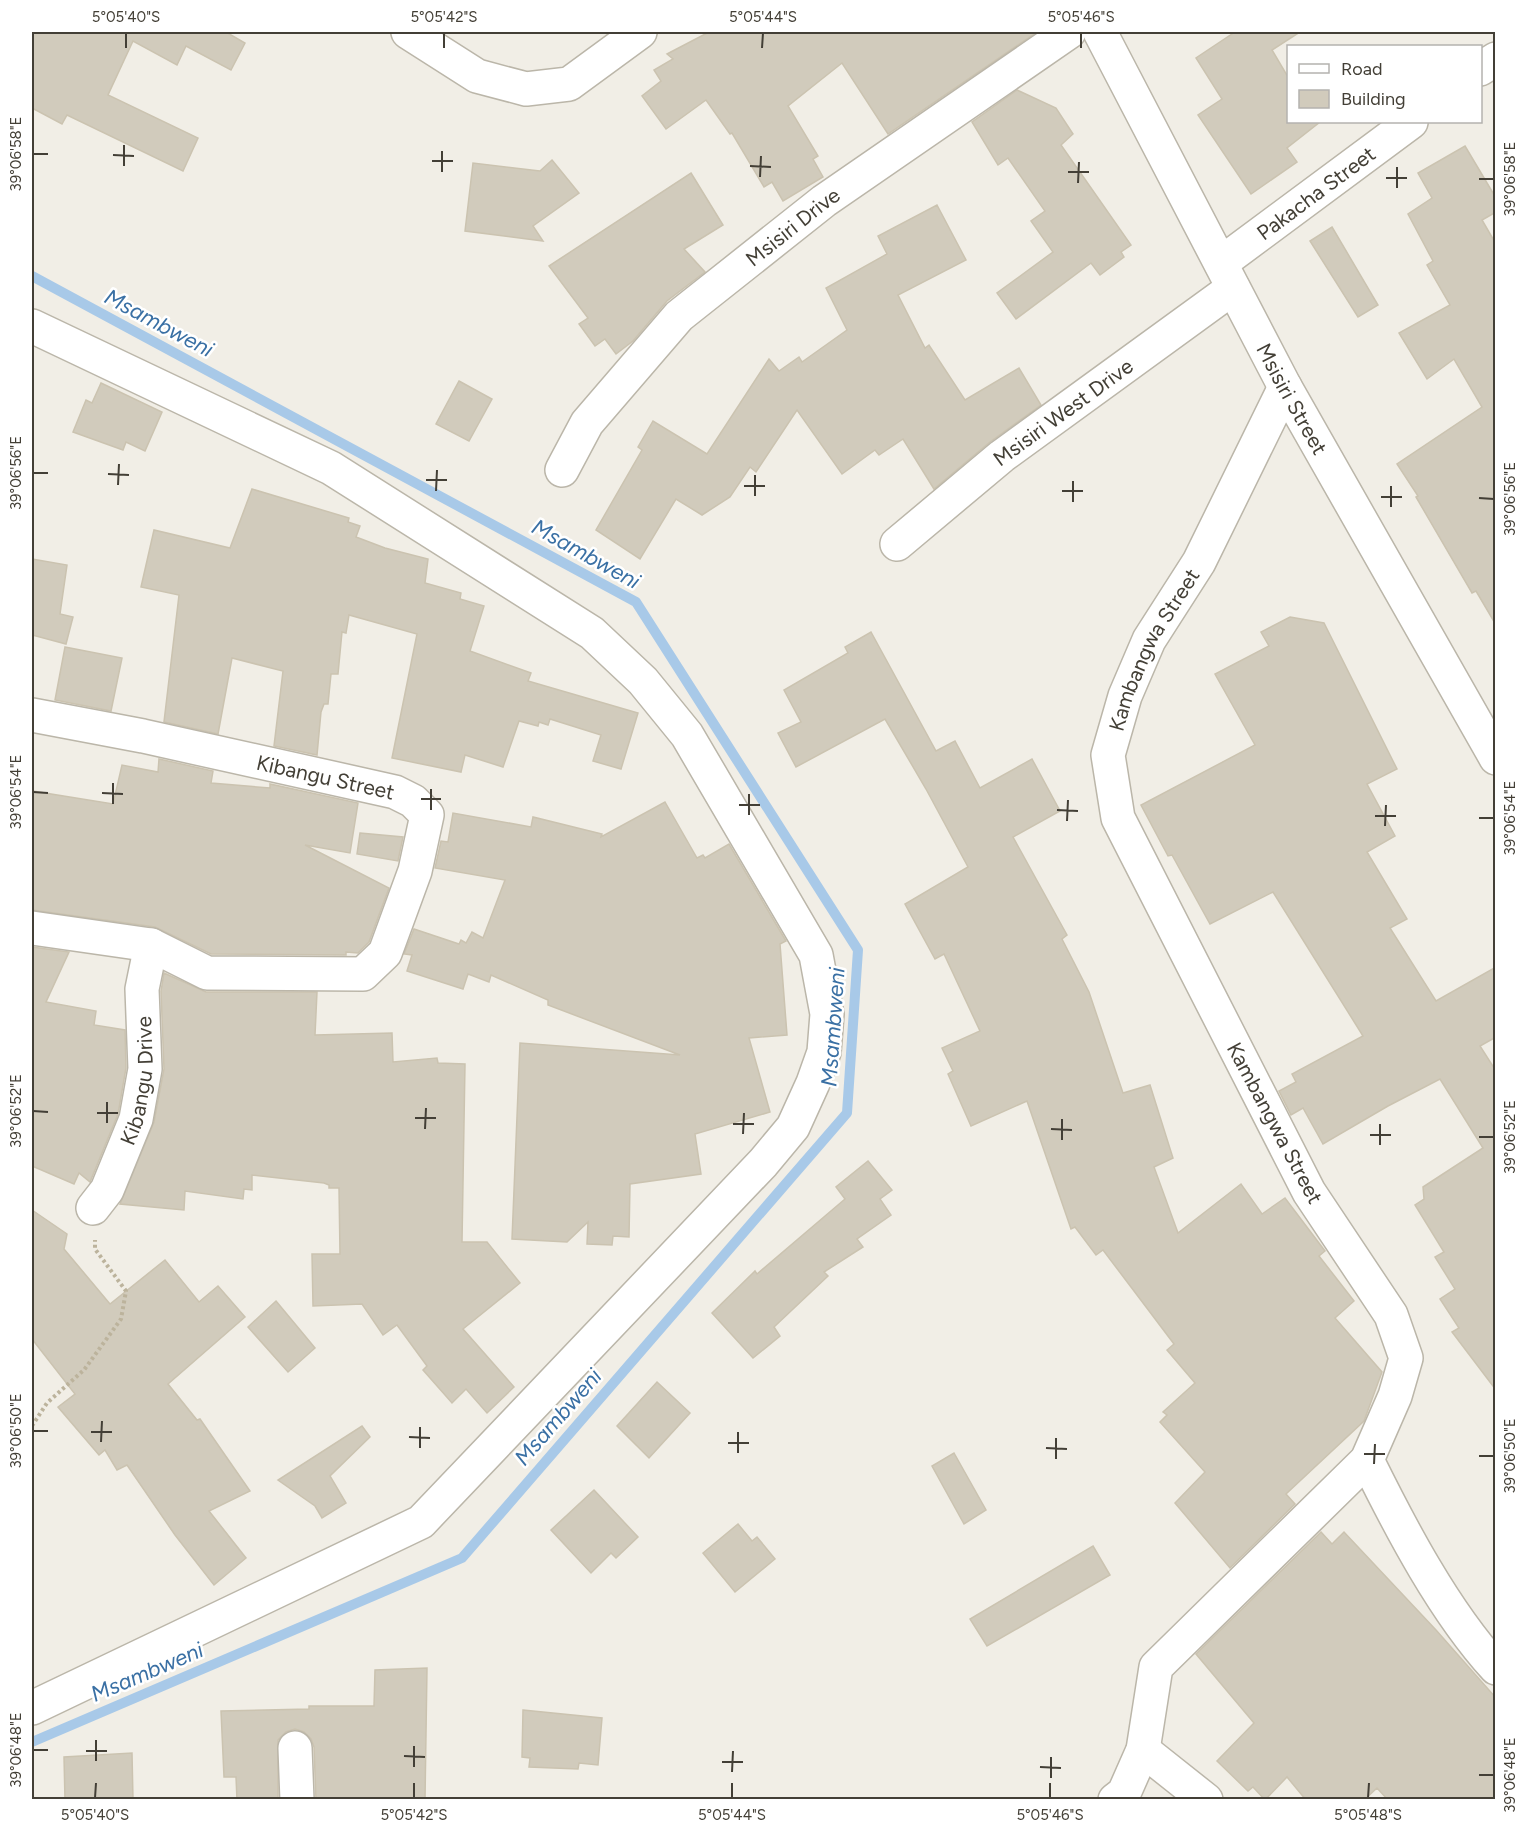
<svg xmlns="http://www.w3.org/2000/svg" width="1527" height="1831" font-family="Figtree,sans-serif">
<rect width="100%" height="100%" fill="#f1eee6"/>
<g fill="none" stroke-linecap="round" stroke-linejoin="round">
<polyline stroke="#a8c9e8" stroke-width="10" points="32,276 636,602 858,950 847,1113 462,1558 32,1742"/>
</g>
<g fill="#d1cbbc" stroke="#cbc3b0" stroke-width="1.5">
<polygon points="32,32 226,32 245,43 231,70 186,46 177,65 133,41 108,95 198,138 183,171 67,115 62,124 32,108"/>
<polygon points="709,32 1037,32 888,134 842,63 788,106 818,156 813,159 823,177 783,201 772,182 764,187 732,133 730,134 706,100 666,129 642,96 661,81 654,70 673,59 667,54"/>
<polygon points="1235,32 1300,32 1272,50 1288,77 1288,122 1320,122 1287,148 1297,162 1251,194 1198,115 1222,99 1196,58"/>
<polygon points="1017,90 1056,108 1073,134 1061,145 1131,245 1121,252 1124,257 1100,275 1091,263 1016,319 997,293 1053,252 1031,221 1045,211 1008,158 998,165 972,122"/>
<polygon points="1465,146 1496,198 1496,212 1482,220 1496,244 1496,625 1476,591 1472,593 1416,497 1418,496 1397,464 1482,407 1454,359 1427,379 1399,333 1450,305 1427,265 1433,261 1408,214 1432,198 1418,173"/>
<polygon points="552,160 579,193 533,226 543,241 465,231 473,163 540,171"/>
<polygon points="691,173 723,225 684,249 705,272 667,301 633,341 616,354 605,339 595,346 579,324 588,318 549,266"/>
<polygon points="937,205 966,260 898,295 925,348 929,345 965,400 1019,368 1041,405 990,442 934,489 903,439 879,455 875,450 842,474 797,410 756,472 750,467 730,497 702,515 676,499 640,559 596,530 642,450 638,447 653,421 707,454 769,359 779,371 799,357 802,362 847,330 826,288 887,254 878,236"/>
<polygon points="1332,227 1378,305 1358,317 1310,241"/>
<polygon points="459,381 492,399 469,441 436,424"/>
<polygon points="101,383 162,412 145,451 126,442 123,450 73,432 86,400 92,403"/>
<polygon points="252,489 349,518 348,522 360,526 356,537 385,548 428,559 425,583 461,593 460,599 484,606 470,651 531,673 528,681 638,713 621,769 593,761 601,735 550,719 548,725 539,722 538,726 519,721 503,767 465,755 461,772 392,758 417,634 349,615 346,633 342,632 338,674 331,674 328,704 324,704 321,712 317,755 274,746 283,671 232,658 218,734 164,722 179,595 141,587 154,530 230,548"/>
<polygon points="32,559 67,565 60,614 73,617 66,644 32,635"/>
<polygon points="1290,617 1324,623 1397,769 1367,784 1395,836 1367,852 1407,919 1390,928 1436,1001 1496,967 1496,1037 1480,1046 1496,1071 1496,1390 1452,1332 1459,1328 1440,1299 1455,1289 1435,1257 1444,1252 1415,1205 1424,1199 1423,1187 1483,1148 1440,1079 1388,1106 1323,1144 1303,1108 1291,1115 1279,1091 1296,1082 1292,1074 1363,1036 1273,892 1210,924 1172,855 1168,856 1141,805 1255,745 1215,674 1269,646 1261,632"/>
<polygon points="871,632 936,751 955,741 980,788 1032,759 1060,811 1013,837 1067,935 1062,939 1089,992 1123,1093 1150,1085 1173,1158 1154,1167 1178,1233 1241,1184 1262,1214 1285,1198 1325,1251 1319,1256 1354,1301 1335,1318 1382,1372 1364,1421 1286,1494 1295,1504 1230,1568 1175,1503 1205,1472 1160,1422 1167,1415 1163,1412 1195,1383 1167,1350 1174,1344 1103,1250 1096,1255 1075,1227 1071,1229 1027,1101 971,1126 948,1074 953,1071 942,1048 980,1031 944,954 935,959 905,904 968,867 926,789 885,719 796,767 778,733 801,722 784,690 848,653 845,647"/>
<polygon points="65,647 122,658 111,711 55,700"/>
<polygon points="159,759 213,771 211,783 270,788 270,784 358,803 350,853 305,845 389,888 369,942 358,953 346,952 346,955 211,954 155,927 32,910 32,791 113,804 122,765 158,772"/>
<polygon points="665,802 697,858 703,855 705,858 729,844 786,941 780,944 787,1035 749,1038 770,1112 695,1134 701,1174 630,1184 629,1237 613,1236 612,1245 587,1244 588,1222 567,1242 512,1239 520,1043 680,1055 548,1005 548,1000 491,975 489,982 468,974 463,989 407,971 412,955 404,954 414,929 459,944 461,940 466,943 472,932 483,938 505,880 435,868 441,841 448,842 453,813 531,827 533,817 602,834 601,837"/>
<polygon points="360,833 403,837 398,861 357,854"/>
<polygon points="32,947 69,952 46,1002 96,1011 94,1025 125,1030 126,1068 118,1114 90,1182 79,1173 74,1184 32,1166"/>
<polygon points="164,973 206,992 317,992 315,1035 392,1033 393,1062 437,1058 438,1063 465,1064 462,1242 487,1242 520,1283 463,1329 514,1387 487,1413 466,1389 452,1403 423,1370 427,1366 397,1325 383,1335 362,1304 313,1306 312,1254 340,1254 339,1188 329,1188 329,1185 324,1183 252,1175 252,1190 244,1189 243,1199 185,1191 184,1210 120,1204 154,1122 164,1069 161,991"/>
<polygon points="868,1161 892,1190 880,1199 891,1215 857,1239 863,1247 824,1272 828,1276 774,1327 780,1336 753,1358 712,1313 755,1271 757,1274 845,1199 836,1187"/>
<polygon points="32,1210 67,1234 64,1249 110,1304 165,1260 199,1302 218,1286 245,1317 168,1384 197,1420 200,1419 250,1491 209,1511 246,1558 214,1585 175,1535 127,1465 117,1470 105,1450 99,1455 58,1407 75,1394 32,1339"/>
<polygon points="276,1301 315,1348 288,1372 248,1327"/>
<polygon points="657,1382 690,1413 649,1458 617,1426"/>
<polygon points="362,1426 370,1437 330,1476 346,1503 322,1518 315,1506 278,1480"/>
<polygon points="954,1453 986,1510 964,1524 932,1466"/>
<polygon points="594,1490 638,1537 616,1558 611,1553 591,1573 551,1530"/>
<polygon points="738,1524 752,1541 757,1537 775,1559 735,1592 703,1553"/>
<polygon points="1321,1532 1332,1544 1344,1532 1436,1630 1496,1698 1496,1800 1388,1800 1377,1788 1364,1800 1306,1800 1287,1777 1265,1800 1253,1787 1248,1791 1217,1761 1254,1723 1196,1654"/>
<polygon points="1093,1546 1110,1575 987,1646 970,1619"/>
<polygon points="427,1668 425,1800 316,1800 314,1747 311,1739 304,1732 295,1729 286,1732 278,1740 278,1800 237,1800 236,1777 224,1777 221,1711 309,1709 309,1706 374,1706 375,1670"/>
<polygon points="523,1710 602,1718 598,1765 579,1763 578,1769 529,1767 530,1758 522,1757"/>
<polygon points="132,1753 133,1800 65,1800 64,1757"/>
</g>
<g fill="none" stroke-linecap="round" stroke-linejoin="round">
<defs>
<g id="minor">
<polyline points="408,32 477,76 526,89 569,84 640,32"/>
<path id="s1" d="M1100,32L1285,387L1496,758"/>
<polyline points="1480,69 1496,59"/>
<path id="s2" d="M1221,263L1411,122"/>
<polyline points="32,326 331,468 592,633 643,681 687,735 816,955 827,1014 824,1052 813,1083 793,1127 763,1163 421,1522 32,1708"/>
<path id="s3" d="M562,470L587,423L679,316L824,201L1069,32"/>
<path id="s4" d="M897,544L1002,456L1233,288"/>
<path id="s5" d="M32,715L143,736L395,792L413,801L427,815L415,871L385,953L363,974L207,973L151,945L32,928"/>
<path id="s6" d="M93,1208L107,1190L136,1119L145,1069L142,989L151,945"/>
<path d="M1367,1460C1401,1529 1444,1611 1496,1668"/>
<polyline points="295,1748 297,1800"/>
<polyline points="1143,1750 1206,1800"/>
<path id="s7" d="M1115,1800L1124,1793L1143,1750L1156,1667L1367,1460L1395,1396L1406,1358L1391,1315L1309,1192L1118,818L1108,755L1125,696L1149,640L1199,562L1285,387"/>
</g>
</defs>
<use href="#minor" stroke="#bbb6a9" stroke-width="36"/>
<polyline stroke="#bcb39c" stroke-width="4" stroke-dasharray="3 3" stroke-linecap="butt" points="32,1426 47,1403 84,1370 121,1319 126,1291 95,1249 95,1240"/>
<use href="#minor" stroke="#fff" stroke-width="33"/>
</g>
<path fill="none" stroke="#433f36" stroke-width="2" d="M126,48V33M444,48V33M762,48L763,33M1081,48V33M33,154H48M113,155L134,156M432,161H453M124,166V145M750,166L771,167M442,172V151M1068,172H1089M760,177L761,156M1386,178H1407M1479,179H1494M1078,183L1079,162M1397,188V167M33,473H48M108,474L129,475M426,480H447M118,485L119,464M744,486H765M436,491L437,470M1062,491H1083M755,496V475M1381,497H1402M1479,498L1494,499M1073,502V481M1391,507V486M33,792L48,793M102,793L123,794M421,799H441M113,804V783M739,805H760M431,810V789M1057,810L1078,811M749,815V794M1375,816H1396M1479,818H1494M1067,821L1068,800M1385,826L1386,805M33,1111L48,1112M97,1113H118M415,1118H436M107,1123V1102M733,1124H754M425,1129L426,1108M1051,1129L1072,1130M743,1134L744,1113M1370,1135H1391M1479,1137H1494M1062,1140V1119M1380,1145V1124M33,1431H48M91,1432H112M409,1437L430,1438M101,1442L102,1421M728,1443H749M420,1448V1427M1046,1448L1067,1449M738,1453V1432M1364,1454H1385M1479,1456H1494M1056,1459V1438M1374,1464L1375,1444M33,1750H48M86,1751H107M404,1756L425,1757M96,1761V1740M722,1762H743M414,1767V1746M1040,1767L1061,1768M732,1772L733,1751M1479,1775H1494M1051,1778V1757M95,1798L96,1783M414,1798V1783M732,1798V1783M1050,1798V1783M1368,1798L1369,1783"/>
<g text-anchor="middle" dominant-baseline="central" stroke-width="5" stroke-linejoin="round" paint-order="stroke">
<g font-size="21" fill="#433f36" stroke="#fff">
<text stroke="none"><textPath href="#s2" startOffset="118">Pakacha Street</textPath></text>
<text stroke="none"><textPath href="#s3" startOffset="339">Msisiri Drive</textPath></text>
<text stroke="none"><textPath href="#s1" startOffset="414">Msisiri Street</textPath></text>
<text stroke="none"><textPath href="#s4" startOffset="212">Msisiri West Drive</textPath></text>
<text stroke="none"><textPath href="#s7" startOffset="1340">Kambangwa Street</textPath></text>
<text stroke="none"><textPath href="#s5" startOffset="300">Kibangu Street</textPath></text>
<text stroke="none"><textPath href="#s6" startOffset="138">Kibangu Drive</textPath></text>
<text transform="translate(1275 1123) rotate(62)">Kambangwa Street</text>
</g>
<g font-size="22" font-style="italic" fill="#3a70a4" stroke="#fff">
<text transform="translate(159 323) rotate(28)">Msambweni</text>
<text transform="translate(586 554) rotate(29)">Msambweni</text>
<text transform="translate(833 1027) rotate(-86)">Msambweni</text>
<text transform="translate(558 1417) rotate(-49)">Msambweni</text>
<text transform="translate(147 1672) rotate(-23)">Msambweni</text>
</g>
</g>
<rect width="1527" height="1831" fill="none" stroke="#ffffff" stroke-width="66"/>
<rect x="1287" y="45" width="195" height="78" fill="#ffffff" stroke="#b4b2af" stroke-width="1.5"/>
<rect x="1299" y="64" width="30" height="9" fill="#ffffff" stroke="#b4b2af" stroke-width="1.5"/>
<text x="1341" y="75" font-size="18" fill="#433f36">Road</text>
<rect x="1299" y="90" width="30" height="18" fill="#d1cbbc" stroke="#b4b2af" stroke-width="1.5"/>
<text x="1341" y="105" font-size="18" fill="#433f36">Building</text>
<rect x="33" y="33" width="1461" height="1765" fill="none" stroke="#433f36" stroke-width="2"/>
<g font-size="15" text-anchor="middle" fill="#433f36">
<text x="126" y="22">5°05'40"S</text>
<text x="444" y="22">5°05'42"S</text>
<text x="763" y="22">5°05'44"S</text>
<text x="1081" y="22">5°05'46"S</text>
<text transform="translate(16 154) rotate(-90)" y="5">39°06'58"E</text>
<text transform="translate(1510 179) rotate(-90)" y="5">39°06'58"E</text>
<text transform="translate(16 473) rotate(-90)" y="5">39°06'56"E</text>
<text transform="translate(1510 499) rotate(-90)" y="5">39°06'56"E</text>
<text transform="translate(16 792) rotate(-90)" y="5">39°06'54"E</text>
<text transform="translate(1510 818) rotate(-90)" y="5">39°06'54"E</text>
<text transform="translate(16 1111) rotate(-90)" y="5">39°06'52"E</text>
<text transform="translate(1510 1137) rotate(-90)" y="5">39°06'52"E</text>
<text transform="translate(16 1431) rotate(-90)" y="5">39°06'50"E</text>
<text transform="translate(1510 1456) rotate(-90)" y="5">39°06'50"E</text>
<text transform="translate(16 1750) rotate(-90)" y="5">39°06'48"E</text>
<text transform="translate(1510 1775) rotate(-90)" y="5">39°06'48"E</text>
<text x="95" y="1820">5°05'40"S</text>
<text x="414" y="1820">5°05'42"S</text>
<text x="732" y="1820">5°05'44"S</text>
<text x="1050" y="1820">5°05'46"S</text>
<text x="1368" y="1820">5°05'48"S</text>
</g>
</svg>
